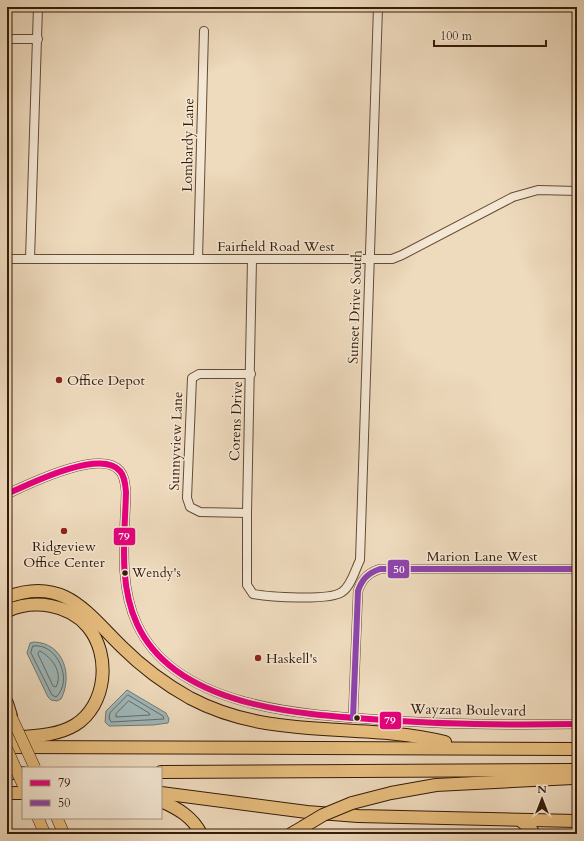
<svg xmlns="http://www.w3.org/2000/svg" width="584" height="841" font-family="Cardo,serif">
<rect width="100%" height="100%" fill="#eedabd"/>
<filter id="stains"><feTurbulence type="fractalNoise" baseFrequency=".005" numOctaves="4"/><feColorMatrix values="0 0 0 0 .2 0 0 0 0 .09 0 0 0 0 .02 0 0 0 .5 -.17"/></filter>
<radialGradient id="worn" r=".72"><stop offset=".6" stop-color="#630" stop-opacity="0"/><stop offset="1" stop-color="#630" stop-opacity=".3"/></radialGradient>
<g fill="#9eb8bb" stroke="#747973">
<path d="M34,642C64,643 73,676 61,699L57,701L51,700L48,697L27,653L30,643Z"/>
<polygon points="127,690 166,713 169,719 168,723 153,725 109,726 105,722 106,711"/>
</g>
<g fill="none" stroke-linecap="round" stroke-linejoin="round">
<g stroke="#6a6a62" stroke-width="1">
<path d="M33,646C57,642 74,681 56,697L52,695L31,653Z"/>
<path d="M40,651C53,658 63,673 56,687L53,686L38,654Z"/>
<polygon points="128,695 163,716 164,719 111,722 109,718 110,713"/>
<polygon points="129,701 149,713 150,715 116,717 116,714"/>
</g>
<defs>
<g id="minor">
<polyline points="7,39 38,39"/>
<polyline points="7,259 392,259 402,255 513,197 538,190 577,191"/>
<polyline points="30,259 38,7"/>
<polyline points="198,259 204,31"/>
<path d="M252,259L247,513V585L253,594C268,597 330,601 342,592C351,586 355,570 360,560L378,7"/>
<path d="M7,494C29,484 101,448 120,471C125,477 125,484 126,492C125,535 118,583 137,624C176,709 306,715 386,720C450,725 513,725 577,724"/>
<polyline points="247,513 200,512 190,507 187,498 192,378 199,374 251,374"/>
<path d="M353,718L358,591C362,579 368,573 380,569H577"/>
<polyline points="7,830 10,834"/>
</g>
<g id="major">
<polyline points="38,818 45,834"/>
<polyline points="57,818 64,834"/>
</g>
<g id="highway">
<path d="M7,597C64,576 86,612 122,647C142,667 165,684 190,698C273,742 358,721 445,742"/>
<path d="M7,611C34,599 69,604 88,627C111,655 107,705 75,725C55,737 30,736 7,738"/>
<polyline points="7,703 11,716"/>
<polyline points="7,747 577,749"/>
<polyline points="161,772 577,770"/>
<polyline points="7,773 23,773"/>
<polyline points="7,793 23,793"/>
<polyline points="161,793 307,812 358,816 577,821"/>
<path d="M161,801C177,808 193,817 201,834"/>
<polyline points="352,803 391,793 436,785 573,778"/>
<polyline points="520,820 531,829 534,834"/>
<polyline points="291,834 303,827"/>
</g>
</defs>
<use href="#minor" stroke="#644b35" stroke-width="10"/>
<use href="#major" stroke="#361b08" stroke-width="12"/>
<use href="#highway" stroke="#361b08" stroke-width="14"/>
<use href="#minor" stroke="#f4e7d4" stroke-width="8"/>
<use href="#major" stroke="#e7bd7e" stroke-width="11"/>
<use href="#highway" stroke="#e7bd7e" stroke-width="12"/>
<defs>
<g id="major-bridge">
<polyline points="11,716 35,768"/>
<polyline points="7,749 23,785"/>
</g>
<polyline id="highway-bridge" points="303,827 323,815 352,803"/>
</defs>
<use href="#major-bridge" stroke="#361b08" stroke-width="12" stroke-linecap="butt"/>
<use href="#highway-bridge" stroke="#361b08" stroke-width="14" stroke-linecap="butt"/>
<use href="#major-bridge" stroke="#e7bd7e" stroke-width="11"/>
<use href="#highway-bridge" stroke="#e7bd7e" stroke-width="12"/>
<defs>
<path id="bus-1" d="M7,494C29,484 101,448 120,471C125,477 125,484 126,492C125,535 118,583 137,624C176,709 306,715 386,720C450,725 513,725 577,724"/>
<path id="bus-2" d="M353,718L358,591C362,579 368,573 380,569H577"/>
</defs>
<use href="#bus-1" stroke="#f4e7d4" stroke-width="9"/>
<use href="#bus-2" stroke="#f4e7d4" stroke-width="9"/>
<use href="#bus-1" stroke="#e5007d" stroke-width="6"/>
<use href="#bus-2" stroke="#8e44ad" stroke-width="6"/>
</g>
<g fill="#8f2418" stroke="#f4e7d4" stroke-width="1.5">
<circle cx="59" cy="380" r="4"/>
<circle cx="64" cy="531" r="4"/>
<circle cx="258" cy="658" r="4"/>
</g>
<g fill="#361b08" stroke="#f4e7d4" stroke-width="1.5">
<circle cx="125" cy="573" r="3.5"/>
<circle cx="357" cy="718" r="3.5"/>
</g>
<g text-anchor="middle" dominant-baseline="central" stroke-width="3" stroke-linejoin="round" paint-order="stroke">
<g font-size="13" fill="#361b08" stroke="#f4e7d4" text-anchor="start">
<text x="132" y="573">Wendy's</text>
</g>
<g font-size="14" fill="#361b08" stroke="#f4e7d4">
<text transform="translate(188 145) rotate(-89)">Lombardy Lane</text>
<text x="276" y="246">Fairfield Road West</text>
<text transform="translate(355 307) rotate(-88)">Sunset Drive South</text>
<text transform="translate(236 421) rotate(-88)">Corens Drive</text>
<text transform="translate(176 441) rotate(-88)">Sunnyview Lane</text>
<text x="482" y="556">Marion Lane West</text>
<text transform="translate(468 710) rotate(1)">Wayzata Boulevard</text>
</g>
<g font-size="14" fill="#361b08" stroke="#f4e7d4" text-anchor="start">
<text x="67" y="380">Office Depot</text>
<text x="64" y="546" text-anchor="middle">Ridgeview<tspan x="64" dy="16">Office Center</tspan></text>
<text x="266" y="658">Haskell's</text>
</g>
</g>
<g stroke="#f4e7d4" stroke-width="1.5">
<rect x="113" y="527" width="23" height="19" rx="4" fill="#e5007d"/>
<rect x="387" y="559" width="23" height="20" rx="4" fill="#8e44ad"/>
<rect x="379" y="711" width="23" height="19" rx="4" fill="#e5007d"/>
</g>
<g font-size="11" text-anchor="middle" font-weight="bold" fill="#fff">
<text x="124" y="540">79</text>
<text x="399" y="573">50</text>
<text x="390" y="724">79</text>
</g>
<rect width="584" height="841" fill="none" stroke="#eedabd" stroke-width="24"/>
<rect x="8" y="8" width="568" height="825" fill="none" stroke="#361b08" stroke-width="2"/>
<rect x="12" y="12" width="560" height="817" fill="none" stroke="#361b08"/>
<rect x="22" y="767" width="140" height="52" fill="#f4e7d4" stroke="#a89582"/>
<rect x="30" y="780" width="20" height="6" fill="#e5007d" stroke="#a89582"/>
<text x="58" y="787" font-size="12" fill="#361b08">79</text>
<rect x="30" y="800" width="20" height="6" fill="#8e44ad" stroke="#a89582"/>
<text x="58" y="807" font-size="12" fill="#361b08">50</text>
<g transform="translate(542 799)" stroke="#f4e7d4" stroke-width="3" paint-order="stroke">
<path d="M0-3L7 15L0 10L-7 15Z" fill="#361b08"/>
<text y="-6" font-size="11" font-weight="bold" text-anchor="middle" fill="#361b08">N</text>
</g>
<path d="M434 40v6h112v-6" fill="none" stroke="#361b08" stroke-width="2"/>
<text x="440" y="40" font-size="12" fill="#361b08" stroke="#f4e7d4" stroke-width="3" paint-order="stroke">100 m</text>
<rect width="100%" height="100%" filter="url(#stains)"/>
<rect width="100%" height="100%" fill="url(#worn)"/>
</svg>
